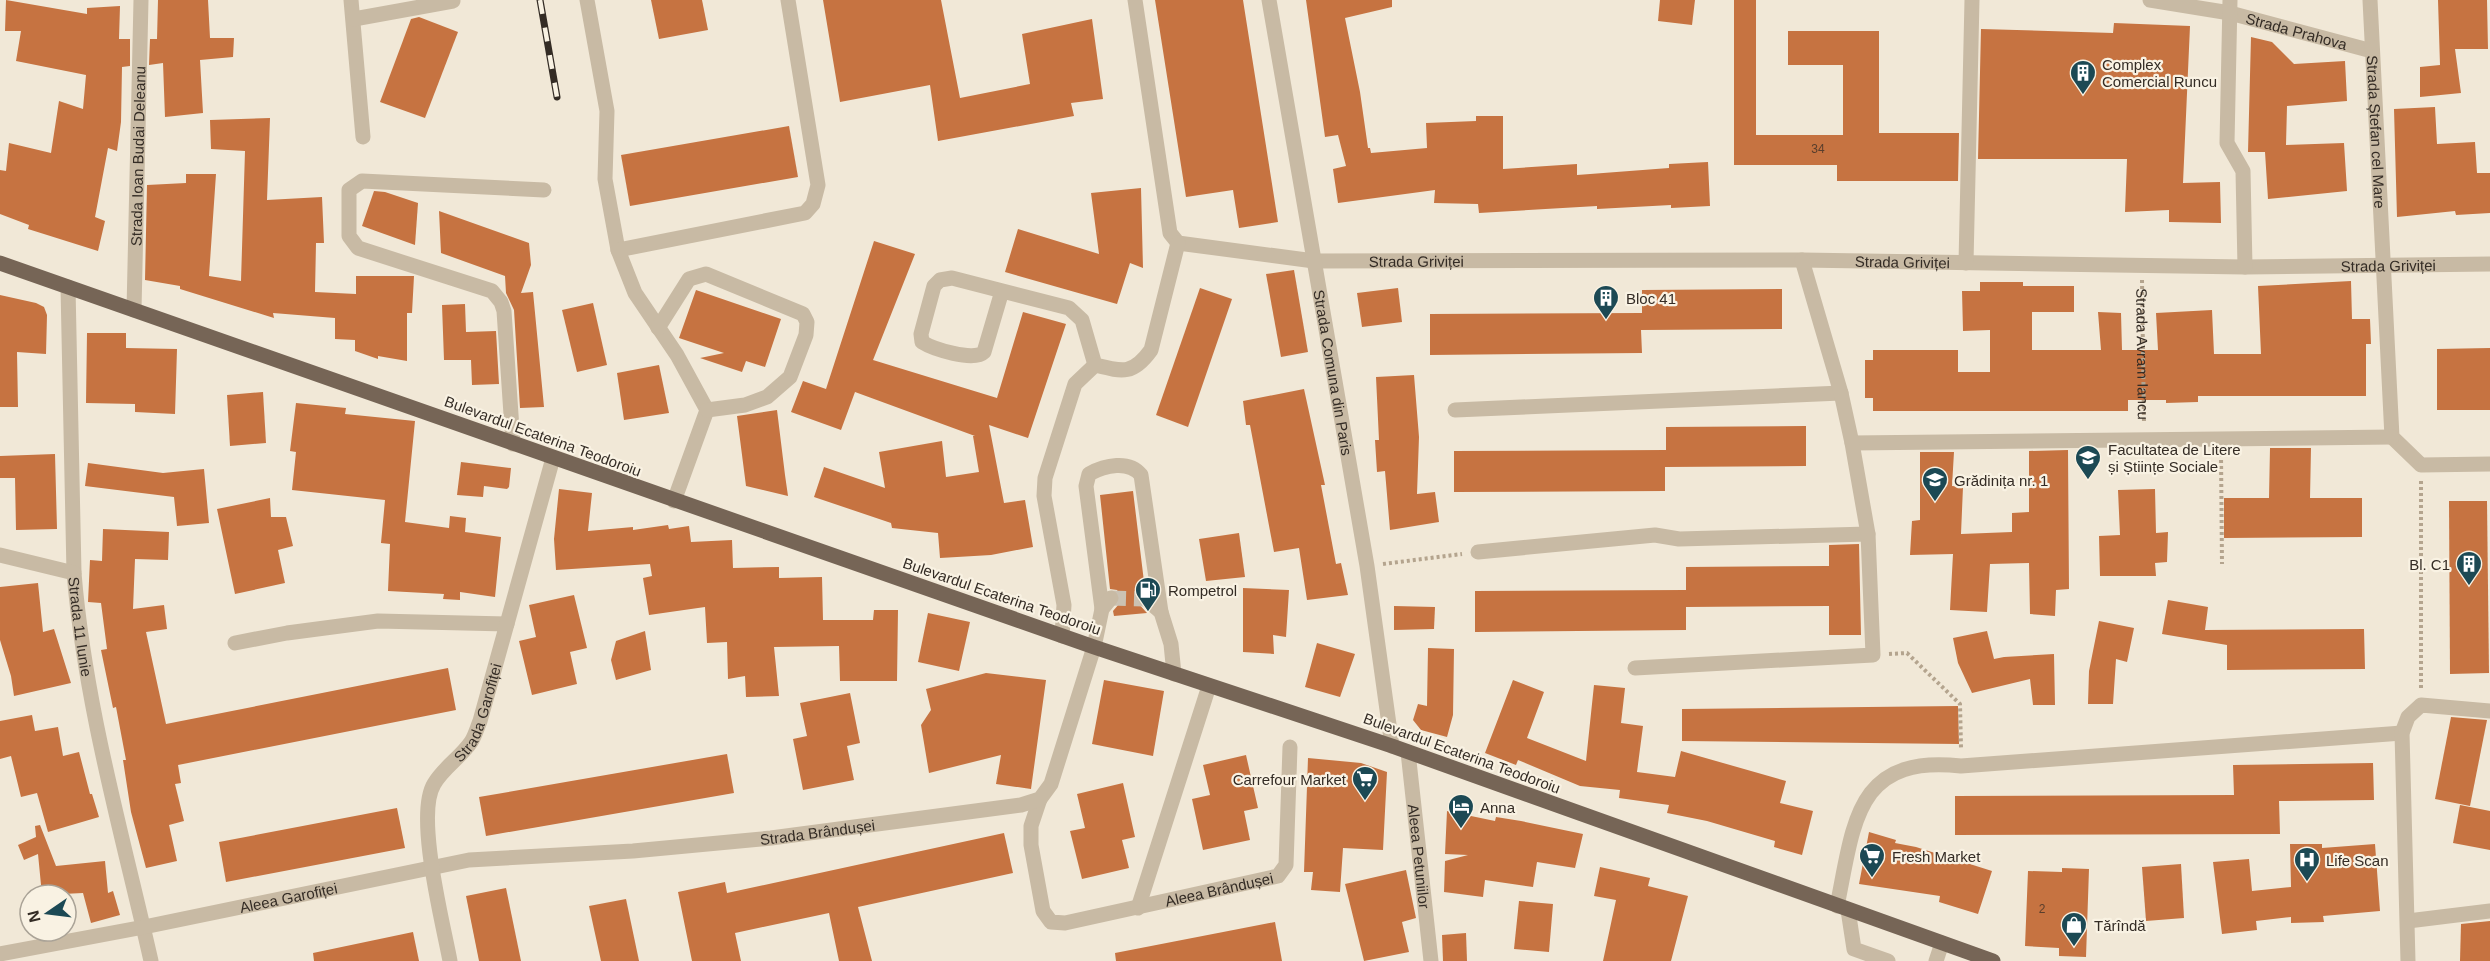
<svg xmlns="http://www.w3.org/2000/svg" width="2490" height="961" font-family="Arial,sans-serif">
<rect width="100%" height="100%" fill="#f1e8d7"/>
<g fill="#c67341">
<polygon points="6,0 87,14 87,8 120,6 119,39 130,39 130,66 122,67 121,122 117,151 108,148 95,217 105,221 98,251 28,229 29,225 0,214 0,170 6,171 9,143 51,153 59,101 83,109 86,75 16,61 21,31 5,31"/>
<polygon points="158,0 208,0 210,38 234,38 233,57 200,60 203,113 165,117 163,63 149,65 150,39 157,39"/>
<polygon points="651,0 702,0 708,30 659,39"/>
<polygon points="823,0 941,0 960,98 1030,84 1022,34 1092,19 1103,99 1071,103 1074,116 938,141 930,85 840,102"/>
<polygon points="1155,0 1243,0 1278,222 1239,228 1233,190 1186,197"/>
<polygon points="1306,0 1392,0 1392,7 1345,18 1360,92 1368,148 1370,148 1371,153 1427,148 1426,123 1476,121 1476,116 1503,116 1503,169 1577,164 1577,175 1669,168 1669,164 1708,162 1710,206 1671,208 1671,205 1597,209 1597,206 1479,213 1478,204 1434,203 1435,190 1338,203 1333,169 1346,166 1338,135 1325,137"/>
<polygon points="1660,0 1695,0 1692,25 1658,21"/>
<polygon points="1734,0 1756,0 1756,135 1843,135 1843,65 1788,65 1788,31 1879,31 1879,133 1959,133 1958,181 1837,181 1837,165 1734,165"/>
<polygon points="2438,0 2487,0 2488,49 2455,49 2461,93 2420,97 2420,67 2440,65"/>
<polygon points="419,17 458,32 425,118 380,102 411,19"/>
<polygon points="2114,23 2190,26 2183,183 2220,182 2221,223 2169,222 2169,210 2125,212 2127,159 1978,159 1981,29 2113,33"/>
<polygon points="2251,37 2272,42 2294,64 2345,61 2347,101 2287,106 2286,145 2344,143 2347,191 2268,199 2265,152 2248,152"/>
<polygon points="2435,107 2437,144 2475,142 2477,173 2490,173 2490,213 2456,215 2455,211 2397,217 2394,109"/>
<polygon points="270,118 267,200 322,197 324,243 316,243 315,292 356,294 356,276 414,276 412,313 407,313 407,361 378,356 378,359 355,351 355,340 335,339 335,318 273,313 274,318 180,289 180,286 145,280 147,185 186,183 186,174 216,174 209,276 241,281 245,151 211,149 210,120"/>
<polygon points="789,126 798,177 630,206 621,155"/>
<polygon points="1141,188 1143,268 1130,263 1117,304 1005,272 1018,229 1099,254 1091,193"/>
<polygon points="374,191 385,192 418,203 415,245 362,226"/>
<polygon points="439,211 529,243 531,265 521,293 533,292 544,407 520,408 514,310 506,293 505,276 441,253"/>
<polygon points="874,241 915,254 873,360 997,398 1023,312 1066,324 1028,438 989,425 1004,503 1025,500 1033,547 991,555 940,558 938,533 892,528 891,523 814,497 824,467 885,488 879,452 942,441 946,477 979,472 973,436 975,436 855,392 841,430 791,412 803,381 826,389"/>
<polygon points="1294,270 1308,352 1281,357 1266,274"/>
<polygon points="2351,281 2352,319 2370,319 2371,344 2366,344 2366,396 2198,396 2198,402 2166,403 2166,400 2128,400 2128,411 1873,411 1873,398 1865,398 1865,360 1873,360 1873,350 1958,350 1958,372 1990,372 1990,330 1963,331 1962,291 1980,291 1980,282 2023,282 2023,286 2074,286 2074,312 2032,312 2032,350 2101,350 2098,312 2121,313 2122,350 2158,350 2156,313 2212,310 2214,354 2261,354 2258,286"/>
<polygon points="1200,288 1232,299 1188,427 1156,415"/>
<polygon points="1398,288 1402,322 1362,327 1357,293"/>
<polygon points="1782,289 1782,329 1641,330 1642,353 1430,355 1430,314 1642,313 1642,290"/>
<polygon points="696,290 781,319 765,367 746,361 742,372 700,358 724,353 679,338"/>
<polygon points="0,295 36,303 44,307 47,315 46,354 17,352 18,407 0,407"/>
<polygon points="593,303 607,365 577,372 562,310"/>
<polygon points="465,304 466,332 496,331 499,384 472,385 471,360 444,360 442,305"/>
<polygon points="87,333 126,333 126,348 177,349 175,414 135,412 135,404 86,403"/>
<polygon points="2490,348 2490,410 2437,410 2437,349"/>
<polygon points="659,365 669,413 624,420 617,373"/>
<polygon points="1414,375 1419,437 1417,494 1435,492 1439,522 1390,530 1385,471 1377,472 1375,440 1379,440 1376,377"/>
<polygon points="1304,389 1325,485 1321,485 1336,564 1341,563 1348,595 1307,600 1299,548 1274,552 1250,425 1246,425 1243,401"/>
<polygon points="263,392 266,443 230,446 227,395"/>
<polygon points="296,403 346,408 345,414 415,421 405,522 449,528 450,516 466,518 465,532 501,537 495,597 460,592 460,600 443,599 444,594 388,591 390,544 381,543 385,500 292,490 296,452 290,451"/>
<polygon points="777,410 785,475 788,496 746,486 737,416"/>
<polygon points="1806,426 1806,466 1665,467 1665,491 1454,492 1454,451 1666,450 1666,427"/>
<polygon points="2270,448 2311,448 2310,498 2362,498 2362,537 2224,538 2224,498 2269,498"/>
<polygon points="2068,450 2069,589 2056,590 2055,616 2030,614 2029,563 1990,564 1987,612 1950,610 1953,554 1910,555 1912,521 1920,520 1920,452 1954,452 1952,486 1963,487 1961,534 2012,532 2012,513 2029,512 2029,451"/>
<polygon points="55,454 57,529 16,530 15,478 0,478 0,456"/>
<polygon points="461,462 511,468 509,487 507,489 484,486 483,497 457,495"/>
<polygon points="88,463 163,473 204,469 209,523 177,526 174,497 85,486"/>
<polygon points="559,489 592,493 588,531 633,527 633,530 668,525 669,529 689,526 691,542 732,540 733,568 779,567 779,578 822,577 823,620 873,620 874,610 898,610 897,681 840,681 839,646 774,647 779,696 746,697 745,676 728,679 727,642 707,643 705,607 649,615 643,578 652,576 650,564 556,570 554,539"/>
<polygon points="2155,489 2156,533 2168,532 2167,562 2155,563 2156,576 2100,576 2099,536 2120,535 2118,490"/>
<polygon points="1133,491 1145,590 1138,593 1137,602 1147,613 1114,616 1113,611 1119,604 1120,595 1117,590 1110,589 1100,495"/>
<polygon points="270,498 271,517 286,517 293,546 278,550 285,583 235,594 217,509"/>
<polygon points="2449,501 2487,501 2489,673 2450,674"/>
<polygon points="103,529 169,532 168,560 135,559 133,609 164,605 167,629 146,632 166,724 448,668 456,710 178,765 181,783 175,784 184,821 169,825 177,861 146,868 131,812 123,760 126,760 116,707 113,708 101,650 107,649 101,603 88,602 90,560 102,561"/>
<polygon points="1239,533 1245,577 1206,581 1199,539"/>
<polygon points="1859,544 1861,635 1829,635 1829,606 1686,607 1686,630 1475,632 1475,591 1686,590 1686,567 1829,566 1829,545"/>
<polygon points="38,583 43,632 54,629 71,683 14,696 11,676 0,640 0,587"/>
<polygon points="1243,588 1289,590 1286,637 1273,635 1274,654 1243,652"/>
<polygon points="574,595 587,648 570,652 577,684 532,695 519,641 536,637 529,605"/>
<polygon points="2168,600 2208,607 2205,630 2364,629 2365,669 2227,670 2227,645 2162,634"/>
<polygon points="1394,606 1435,607 1434,629 1394,630"/>
<polygon points="928,613 970,622 959,671 918,662"/>
<polygon points="2099,621 2134,628 2127,662 2116,659 2113,704 2088,704 2089,671"/>
<polygon points="645,631 651,670 616,680 611,660 616,641"/>
<polygon points="1987,631 1994,659 2004,657 2054,654 2055,705 2033,705 2030,679 1972,693 1958,663 1953,638"/>
<polygon points="1317,643 1355,654 1340,697 1305,687"/>
<polygon points="1428,648 1454,649 1453,715 1447,737 1421,730 1413,720 1418,704 1427,706"/>
<polygon points="986,673 1046,680 1031,789 996,784 1001,755 929,773 921,725 931,710 926,689"/>
<polygon points="1104,680 1164,691 1153,756 1092,744"/>
<polygon points="1513,680 1544,692 1527,738 1586,761 1594,685 1625,688 1621,723 1643,726 1637,772 1675,777 1681,751 1786,781 1780,803 1813,811 1802,855 1774,847 1775,841 1707,821 1667,813 1669,805 1619,798 1620,790 1580,786 1518,760 1516,765 1485,753"/>
<polygon points="850,693 860,743 847,746 854,780 803,790 793,739 807,736 800,703"/>
<polygon points="1958,706 1959,744 1682,741 1682,709"/>
<polygon points="32,715 35,731 58,727 63,756 79,752 90,794 92,794 99,817 48,832 37,793 21,797 11,756 0,759 0,721"/>
<polygon points="2451,717 2487,720 2470,806 2435,799"/>
<polygon points="727,754 734,793 486,836 479,797"/>
<polygon points="1246,755 1258,808 1244,811 1250,840 1203,850 1192,799 1210,795 1203,765"/>
<polygon points="1308,758 1361,763 1387,772 1383,850 1343,848 1340,892 1311,890 1313,872 1304,872"/>
<polygon points="2373,763 2374,800 2279,801 2280,834 1955,835 1955,796 2234,795 2233,765"/>
<polygon points="1123,783 1135,837 1122,840 1129,868 1082,879 1070,831 1085,828 1077,794"/>
<polygon points="2460,805 2490,811 2490,850 2453,843"/>
<polygon points="397,808 405,848 226,882 219,842"/>
<polygon points="1447,811 1495,821 1496,817 1521,821 1583,834 1575,868 1537,862 1533,887 1485,880 1483,897 1444,892 1445,861 1468,855 1445,854"/>
<polygon points="40,825 56,866 105,861 108,893 113,891 120,915 91,923 83,893 42,895 38,854 24,860 18,845 36,837 35,826"/>
<polygon points="1869,832 1896,840 1895,843 1916,847 1992,871 1978,914 1939,902 1940,896 1859,884"/>
<polygon points="1004,833 1013,873 858,907 872,961 839,961 829,913 735,933 741,961 692,961 678,892 725,882 727,893"/>
<polygon points="2290,844 2322,844 2322,848 2375,844 2380,911 2323,916 2324,922 2291,923 2291,917 2256,921 2257,930 2222,934 2213,862 2249,859 2252,891 2291,887"/>
<polygon points="2181,864 2184,918 2146,921 2142,867"/>
<polygon points="1600,867 1650,878 1648,886 1688,896 1671,961 1603,961 1616,900 1594,896"/>
<polygon points="2062,868 2089,869 2086,957 2059,956 2059,948 2025,946 2028,871 2062,872"/>
<polygon points="1406,870 1416,918 1402,922 1409,952 1364,961 1345,884"/>
<polygon points="506,888 521,961 479,961 466,896"/>
<polygon points="626,899 639,961 601,961 589,906"/>
<polygon points="1519,901 1553,904 1549,952 1514,949"/>
<polygon points="2490,921 2490,961 2460,961 2461,924"/>
<polygon points="1275,922 1282,961 1116,961 1115,953"/>
<polygon points="413,932 419,961 314,961 313,953"/>
<polygon points="1466,933 1467,961 1443,961 1442,935"/>
</g>
<g fill="none" stroke-linecap="round" stroke-linejoin="round">
<polyline stroke="#cbc2b3" stroke-width="15" stroke-dasharray="15 8" stroke-linecap="butt" points="1111,598 1146,599"/>
<g stroke="#b4a48e" stroke-width="4" stroke-dasharray="3 3" stroke-linecap="butt">
<path id="s1" d="M2142,280L2144,423"/>
<polyline points="2221,454 2222,564"/>
<polyline points="2421,481 2421,690"/>
<polyline points="1383,564 1462,554"/>
<polyline points="1889,654 1907,653 1960,704 1961,748"/>
</g>
<g stroke="#c8baa4" stroke-width="15">
<polyline points="351,0 363,137"/>
<polyline points="587,0 607,111 605,179 618,250 635,293 677,355 707,410 674,501"/>
<path id="s2" d="M1135,0L1170,233L1178,243L1314,261L1802,260L2245,267L2490,264"/>
<path id="s3" d="M1269,0L1367,566L1392,746"/>
<path id="s4" d="M2150,0L2230,13L2372,51"/>
<polyline points="2230,0 2227,143 2243,171 2245,267"/>
<path id="s5" d="M2370,0L2392,437L2421,465L2490,464"/>
<polyline points="354,19 453,1"/>
<polyline points="618,250 805,213 813,204 818,185 788,0"/>
<polyline points="1966,263 1972,0"/>
<path id="s6" d="M68,287L74,573C85,705 122,833 151,961"/>
<path d="M1002,291L984,352C974,362 933,349 922,342L921,334L934,286L940,280L952,278L1069,308L1082,320L1095,365C1123,372 1133,375 1151,350L1178,243"/>
<path id="s7" d="M134,310L141,0"/>
<polyline points="658,328 689,279 706,274 803,314 807,322 806,335 790,377 767,397 745,405 707,410"/>
<polyline points="1455,410 1841,393"/>
<polyline points="1852,443 2392,437"/>
<polyline points="513,444 504,311 501,302 492,291 358,248 349,236 349,190 362,181 544,190"/>
<polyline points="1478,552 1655,535 1679,539 1868,534"/>
<polyline points="0,555 74,573"/>
<polyline points="1146,599 1161,612 1171,644 1174,674"/>
<path d="M1102,609L1086,486L1089,474C1105,465 1129,460 1141,475L1161,612"/>
<polyline points="1062,636 1064,605 1044,496 1045,478 1075,384 1095,365"/>
<polyline points="235,643 287,633 378,621 507,624"/>
<polyline points="1635,668 1873,655 1868,534 1852,443 1841,393 1802,260"/>
<path id="s8" d="M1408,752L1431,961"/>
<path id="s9" d="M1040,799L1031,826V845L1043,911L1051,922L1065,923L1278,876L1286,865L1290,747"/>
<path d="M1837,906C1854,824 1855,754 1961,766L2402,733"/>
<polyline points="1138,908 1209,686"/>
<polyline points="1848,910 1854,949 1888,961"/>
<polyline points="2408,921 2490,911"/>
<path id="s10" d="M0,954L144,927L469,860L633,851L771,838L1021,805L1040,799L1051,784L1094,647L1102,609L1111,598"/>
<path id="s11" d="M450,961C443,923 415,815 434,784C443,768 460,758 471,742C475,736 477,728 480,721L553,458"/>
<polyline points="1936,961 1942,943"/>
<polyline points="2408,961 2402,733 2408,717 2421,705 2490,711"/>
</g>
<polyline stroke="#766556" stroke-width="15" points="0,263 1094,647 1392,746 1993,961"/>
<defs>
<polyline id="rail" points="540,0 557,97"/>
</defs>
<use href="#rail" stroke="#342c25" stroke-width="7"/>
<use href="#rail" stroke="#f9f2e3" stroke-width="4.5" stroke-dasharray="14" stroke-linecap="butt"/>
</g>
<defs>
<symbol id="building-pin" viewBox="-11 -11 22 30"><path d="M0 17L-7.5 6A9.5 9.5 0 1 1 7.5 6Z" fill="#1c4954" stroke="#f9f2e3"/><path d="M-4-6H4V6H1V3H-1V6H-4ZM-2.5-4.3h1.7v1.8h-1.7ZM.8-4.3h1.7v1.8H.8ZM-2.5-1h1.7V.8h-1.7ZM.8-1h1.7V.8H.8Z" fill="#fff"/></symbol>
<symbol id="university-pin" viewBox="-11 -11 22 30"><path d="M0 17L-7.5 6A9.5 9.5 0 1 1 7.5 6Z" fill="#1c4954" stroke="#f9f2e3"/><path d="M0-5L7-2L0 1L-7-2ZM-4 1L0 2.5L4 1V4Q0 6-4 4Z" fill="#fff"/></symbol>
<symbol id="school-pin" viewBox="-11 -11 22 30"><path d="M0 17L-7.5 6A9.5 9.5 0 1 1 7.5 6Z" fill="#1c4954" stroke="#f9f2e3"/><path d="M0-5L7-2L0 1L-7-2ZM-4 1L0 2.5L4 1V4Q0 6-4 4Z" fill="#fff"/></symbol>
<symbol id="fuel-pin" viewBox="-11 -11 22 30"><path d="M0 17L-7.5 6A9.5 9.5 0 1 1 7.5 6Z" fill="#1c4954" stroke="#f9f2e3"/><path d="M-5.5-6h7V0h2V4h1.3V-2.5L3-4.5l.8-.8L6-3V5H2.5V1h-1V6h-7ZM-4.2-4.7v3.2H.2V-4.7Z" fill="#fff"/></symbol>
<symbol id="supermarket-pin" viewBox="-11 -11 22 30"><path d="M0 17L-7.5 6A9.5 9.5 0 1 1 7.5 6Z" fill="#1c4954" stroke="#f9f2e3"/><path d="M-6-5.5h2.5l.6 2H6L4.5 2H-2.5L-4.4-4H-6ZM-1.5 3.2a1.3 1.3 0 1 0 .1 0ZM3 3.2a1.3 1.3 0 1 0 .1 0Z" fill="#fff"/></symbol>
<symbol id="hotel-pin" viewBox="-11 -11 22 30"><path d="M0 17L-7.5 6A9.5 9.5 0 1 1 7.5 6Z" fill="#1c4954" stroke="#f9f2e3"/><path d="M-6-4.5h1.5V1H6V5H4.5V3h-9V5H-6ZM-4 0a1.8 1.8 0 1 1 3.6 0ZM.5 0V-2.5h3Q6-2.5 6 0Z" fill="#fff"/></symbol>
<symbol id="hospital-pin" viewBox="-11 -11 22 30"><path d="M0 17L-7.5 6A9.5 9.5 0 1 1 7.5 6Z" fill="#1c4954" stroke="#f9f2e3"/><path d="M-5-5h3v3.5h4V-5h3V5h-3V1.5h-4V5h-3Z" fill="#fff"/></symbol>
<symbol id="shop-pin" viewBox="-11 -11 22 30"><path d="M0 17L-7.5 6A9.5 9.5 0 1 1 7.5 6Z" fill="#1c4954" stroke="#f9f2e3"/><path d="M-5-2.5h2.3a2.7 3.5 0 0 1 5.4 0H5L5.5 6h-11ZM-1.5-2.5h3a1.5 2.3 0 0 0-3 0Z" fill="#fff"/></symbol>
</defs>
<g fill-rule="evenodd">
<use href="#building-pin" x="2068" y="58" width="30" height="40"/>
<use href="#building-pin" x="1591" y="283" width="30" height="40"/>
<use href="#university-pin" x="2073" y="443" width="30" height="40"/>
<use href="#school-pin" x="1920" y="465" width="30" height="40"/>
<use href="#building-pin" x="2454" y="549" width="30" height="40"/>
<use href="#fuel-pin" x="1133" y="575" width="30" height="40"/>
<use href="#supermarket-pin" x="1350" y="764" width="30" height="40"/>
<use href="#hotel-pin" x="1446" y="792" width="30" height="40"/>
<use href="#supermarket-pin" x="1857" y="841" width="30" height="40"/>
<use href="#hospital-pin" x="2292" y="845" width="30" height="40"/>
<use href="#shop-pin" x="2059" y="910" width="30" height="40"/>
</g>
<g text-anchor="middle" dominant-baseline="central" stroke-width="4.5" stroke-linejoin="round" paint-order="stroke">
<g font-size="12" fill="#583e2c">
<text x="1818" y="149">34</text>
<text x="2042" y="909">2</text>
</g>
<g font-size="15" fill="#342c25" stroke="#f9f2e3">
<text stroke="none"><textPath href="#s4" startOffset="150">Strada Prahova</textPath></text>
<text stroke="none"><textPath href="#s5" startOffset="132">Strada Ștefan cel Mare</textPath></text>
<text stroke="none"><textPath href="#s7" startOffset="154">Strada Ioan Budai Deleanu</textPath></text>
<text stroke="none"><textPath href="#s2" startOffset="488">Strada Griviței</textPath></text>
<text stroke="none"><textPath href="#s2" startOffset="974">Strada Griviței</textPath></text>
<text stroke="none"><textPath href="#s2" startOffset="1460">Strada Griviței</textPath></text>
<text stroke="none"><textPath href="#s1" startOffset="74">Strada Avram Iancu</textPath></text>
<text stroke="none"><textPath href="#s3" startOffset="378">Strada Comuna din Paris</textPath></text>
<text transform="translate(543 436) rotate(20)">Bulevardul Ecaterina Teodoroiu</text>
<text transform="translate(1002 596) rotate(19)">Bulevardul Ecaterina Teodoroiu</text>
<text stroke="none"><textPath href="#s6" startOffset="340">Strada 11 Iunie</textPath></text>
<text stroke="none"><textPath href="#s11" startOffset="266">Strada Garofiței</textPath></text>
<text transform="translate(1462 753) rotate(20)">Bulevardul Ecaterina Teodoroiu</text>
<text stroke="none"><textPath href="#s10" startOffset="828">Strada Brândușei</textPath></text>
<text stroke="none"><textPath href="#s8" startOffset="105">Aleea Petuniilor</textPath></text>
<text stroke="none"><textPath href="#s9" startOffset="300">Aleea Brândușei</textPath></text>
<text stroke="none"><textPath href="#s10" startOffset="294">Aleea Garofiței</textPath></text>
</g>
<g font-size="15" fill="#342c25" stroke="#f9f2e3" text-anchor="start">
<text x="2102" y="64">Complex<tspan x="2102" dy="17">Comercial Runcu</tspan></text>
<text x="1626" y="298">Bloc 41</text>
<text x="2108" y="449">Facultatea de Litere<tspan x="2108" dy="17">și Științe Sociale</tspan></text>
<text x="1954" y="480">Grădinița nr. 1</text>
<text x="2450" y="564" text-anchor="end">Bl. C1</text>
<text x="1168" y="590">Rompetrol</text>
<text x="1346" y="779" text-anchor="end">Carrefour Market</text>
<text x="1480" y="807">Anna</text>
<text x="1892" y="856">Fresh Market</text>
<text x="2326" y="860">Life Scan</text>
<text x="2094" y="925">Tărîndă</text>
</g>
</g>
<g transform="translate(48 913) rotate(256)"><circle r="28" fill="#f9f2e3" stroke="#aaa397" stroke-width="1.5"/>
<path d="M0-4.5L10 22L0 15L-10 22Z" fill="#1c4954"/>
<text y="-9" font-size="16" font-weight="bold" text-anchor="middle" fill="#342c25">N</text>
</g>
</svg>
